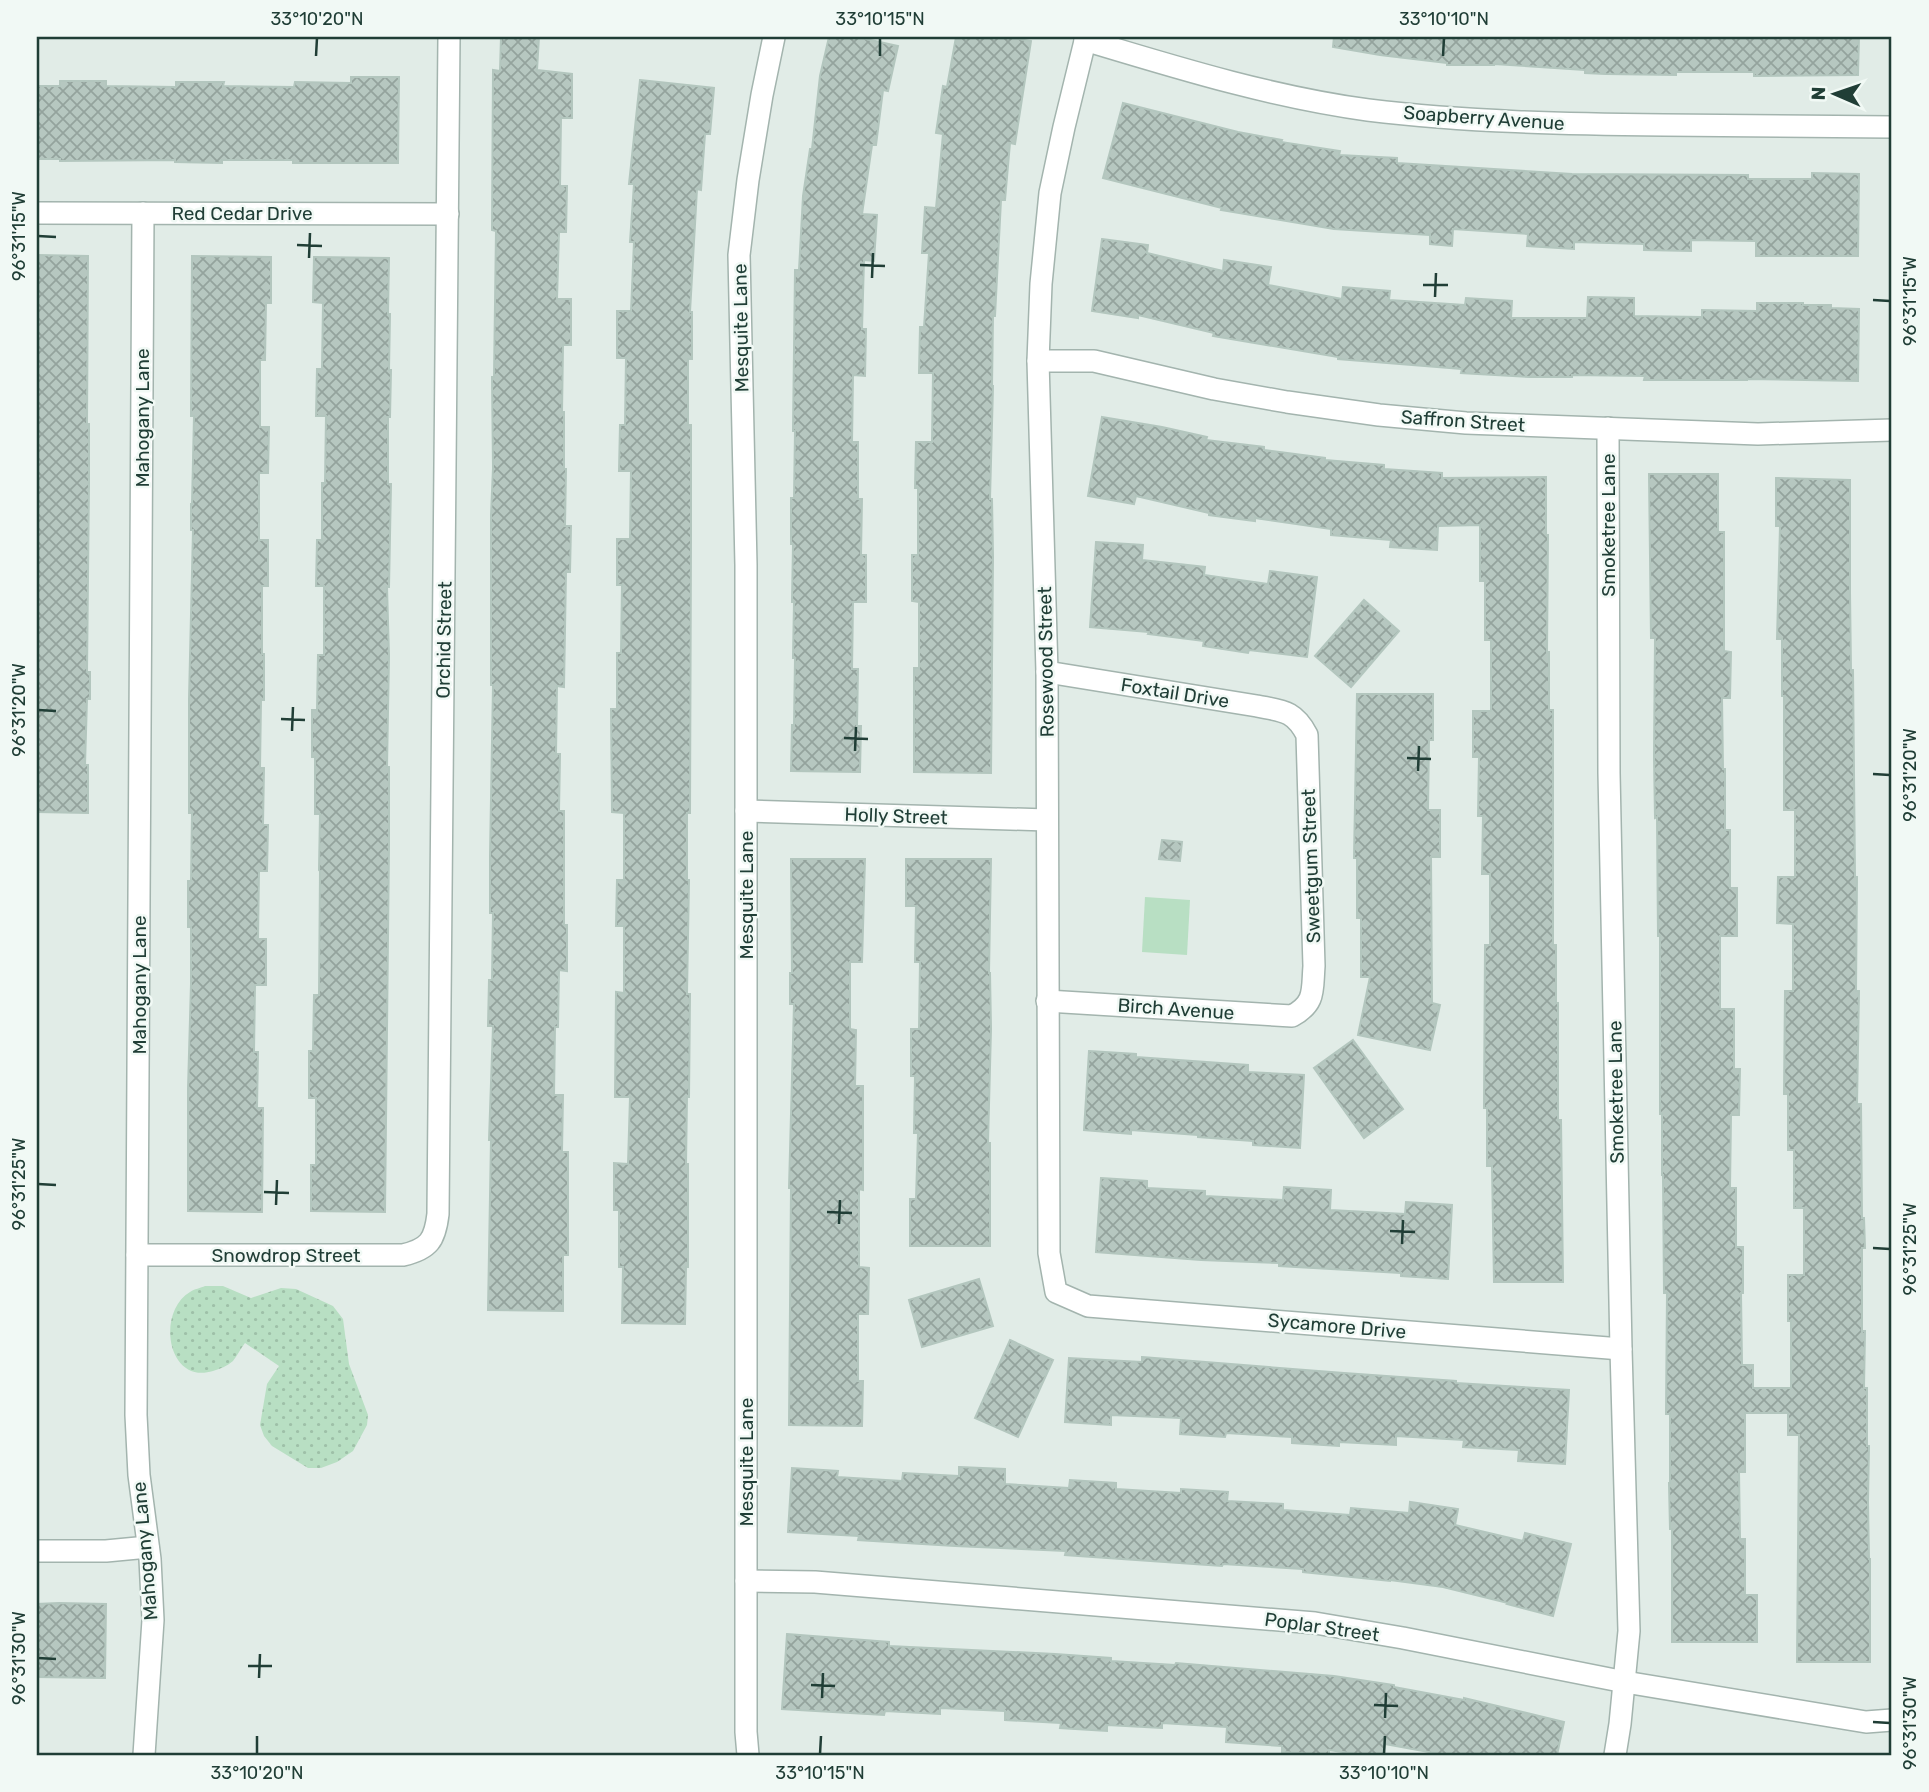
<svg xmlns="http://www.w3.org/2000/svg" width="1929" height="1792" font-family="Rubik,sans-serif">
<defs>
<pattern id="park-dots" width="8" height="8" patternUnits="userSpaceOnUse" patternTransform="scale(1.75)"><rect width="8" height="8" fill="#b8dfc3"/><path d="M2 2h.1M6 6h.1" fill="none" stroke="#9ec0a8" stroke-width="1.8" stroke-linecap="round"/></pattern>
<pattern id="building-cross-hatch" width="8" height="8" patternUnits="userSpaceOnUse" patternTransform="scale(1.75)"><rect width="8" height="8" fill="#b6c7c0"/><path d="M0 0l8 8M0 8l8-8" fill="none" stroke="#94a39d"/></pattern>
</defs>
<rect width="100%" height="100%" fill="#e1ece7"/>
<path fill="url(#park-dots)" d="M205,1286H223L251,1298L281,1288L296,1289L333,1306L343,1319L349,1364L368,1415L367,1425L353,1451L337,1462L321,1468H308L272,1446L264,1436L260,1425L267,1384L279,1366L245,1343C241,1348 237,1356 233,1361C227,1366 220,1369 213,1371C167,1385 156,1312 190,1292C194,1289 201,1288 205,1286Z"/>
<polygon fill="#b8dfc3" points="1145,897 1190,900 1187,955 1142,952"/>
<g fill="url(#building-cross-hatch)" stroke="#b3c6be" stroke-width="2">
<polygon points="501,37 539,37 537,70 572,74 572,118 561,118 560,186 567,186 566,232 559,232 557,299 571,299 571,345 563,345 562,412 564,412 564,469 566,469 565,526 571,526 570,572 566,572 564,687 557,686 556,754 560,754 559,811 564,811 564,925 567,925 567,971 559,970 558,1027 555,1027 554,1095 563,1095 562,1152 568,1152 568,1255 563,1255 563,1311 488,1310 491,1140 489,1140 493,1026 488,1026 489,980 492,980 493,913 490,913 490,856 493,685 491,685 491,515 493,468 492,377 494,377 496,231 492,230 493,70 500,71"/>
<polygon points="829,37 857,37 898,46 888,91 883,90 876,145 872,145 862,214 877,215 874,261 864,260 862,329 866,329 865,376 853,375 852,442 858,442 858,499 862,499 861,555 866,555 866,602 853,602 852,669 858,669 857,726 861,726 860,772 791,771 792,725 794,725 795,658 793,658 794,602 792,602 793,544 791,544 791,498 794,498 795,431 793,431 795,270 799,270 803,196 810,149 812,149 820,76"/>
<polygon points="956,37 1008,37 1031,41 1015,144 1010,143 1005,200 1001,200 995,316 993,316 992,386 993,386 990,499 992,499 993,556 991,773 914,772 914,668 919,668 919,602 912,601 912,555 918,555 918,488 915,488 916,442 932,442 933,373 919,373 920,327 924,327 929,253 922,253 925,207 936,208 943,134 936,133 943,86 947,87"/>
<polygon points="1334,37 1859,37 1858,75 1754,76 1754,72 1676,72 1676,75 1606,74 1585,73 1585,70 1494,64 1494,65 1447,65 1447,63 1380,55 1333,47"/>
<polygon points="351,77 399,77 398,163 293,163 293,160 222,160 222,163 175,162 175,160 60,161 60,159 37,159 37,86 60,86 60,81 106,81 106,86 176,87 176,82 224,82 223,86 294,87 295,82 351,83"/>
<polygon points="640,80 714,88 710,134 705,134 701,190 697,189 690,312 692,312 692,359 688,359 688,425 691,425 691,539 690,813 687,813 687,880 689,880 687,994 690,994 689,1097 687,1097 686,1164 688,1164 688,1267 686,1267 685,1324 622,1323 623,1267 619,1267 619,1210 614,1210 614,1163 628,1164 630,1097 615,1097 616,992 624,993 624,926 616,926 617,880 624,880 624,813 612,812 611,709 617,709 617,653 621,653 622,585 617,585 617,539 630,539 631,471 619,471 620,425 625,425 626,358 617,358 617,311 631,311 634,242 630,242 634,184 629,184"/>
<polygon points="1123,103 1238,132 1282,140 1281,142 1340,151 1339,155 1397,158 1397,163 1572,174 1748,175 1748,179 1812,179 1812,173 1859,174 1858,256 1756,256 1756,241 1691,240 1691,251 1644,250 1644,244 1574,242 1574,249 1527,246 1528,234 1453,229 1452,246 1430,244 1430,235 1334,229 1221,210 1222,208 1103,178"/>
<polygon points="1102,239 1148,245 1147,253 1223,271 1224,260 1271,267 1268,285 1342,299 1343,287 1390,291 1389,300 1465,305 1466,298 1512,301 1511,318 1587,318 1588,297 1634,298 1634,316 1702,317 1702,310 1757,311 1757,303 1803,303 1803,305 1831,305 1831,308 1859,309 1858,381 1747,379 1747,380 1644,380 1645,376 1572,375 1572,377 1530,377 1461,373 1462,369 1338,359 1338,357 1213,336 1214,333 1138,315 1138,318 1092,311"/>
<polygon points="37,255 88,256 87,424 89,424 89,482 87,672 90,672 90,699 87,699 85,765 88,765 88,813 37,812"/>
<polygon points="192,256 271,257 271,303 266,303 265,360 260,360 260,427 269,427 268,473 259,473 259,540 268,540 268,586 262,586 262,654 264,654 264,700 261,700 260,768 264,768 263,825 268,825 267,871 259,871 258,939 266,939 266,985 255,985 254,1052 258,1052 257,1108 263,1108 262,1212 188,1211 188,1089 191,984 191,927 188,927 188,881 191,881 192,813 189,813 189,699 193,530 191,530 191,504 192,504 194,416 191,416"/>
<polygon points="314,257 389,258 388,314 390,314 389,370 391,370 390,417 388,417 388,484 391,484 389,587 387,587 389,656 387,767 389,767 389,846 385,1212 311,1211 311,1165 316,1165 316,1098 309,1098 309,1051 313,1051 314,995 319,995 320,871 319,870 320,814 315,814 315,757 312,757 312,710 317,710 318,655 324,655 324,586 316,586 317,540 322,540 322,483 325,483 326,416 316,416 317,369 322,369 323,303 313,302"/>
<polygon points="1102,417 1162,427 1207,437 1206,440 1264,447 1264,450 1325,458 1325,460 1384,465 1384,469 1442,473 1442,478 1546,477 1546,535 1548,535 1547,652 1549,652 1549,710 1553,710 1553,945 1556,945 1556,1003 1558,1003 1558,1120 1561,1120 1563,1282 1494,1282 1492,1166 1487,1166 1487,1108 1484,1108 1485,945 1490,945 1490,874 1482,874 1483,816 1478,816 1479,757 1473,757 1473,711 1491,711 1491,640 1485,640 1485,581 1480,581 1480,525 1438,526 1437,550 1390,547 1391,540 1331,535 1331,529 1255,518 1255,521 1209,515 1209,513 1136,496 1134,504 1088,496"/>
<polygon points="1649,474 1718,474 1718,532 1724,532 1724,651 1731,652 1730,698 1722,698 1723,769 1725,769 1725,830 1730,830 1730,888 1737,888 1737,936 1720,936 1720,1009 1734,1009 1734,1069 1740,1069 1739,1115 1731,1115 1730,1188 1736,1188 1736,1247 1743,1247 1743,1293 1741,1293 1742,1365 1753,1365 1753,1388 1791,1388 1791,1321 1788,1321 1788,1275 1804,1275 1804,1208 1794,1208 1794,1150 1788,1150 1788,1094 1784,1094 1785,991 1793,991 1793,924 1777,923 1778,877 1795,877 1795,810 1784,810 1784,696 1782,696 1782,639 1777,639 1780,526 1776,526 1776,478 1850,480 1850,593 1851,670 1853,670 1855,877 1857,877 1856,991 1859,991 1857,1104 1861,1104 1862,1218 1864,1218 1865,1248 1862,1248 1862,1331 1865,1331 1864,1388 1867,1388 1867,1446 1869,1446 1868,1502 1869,1559 1870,1559 1870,1662 1797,1662 1799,1435 1788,1435 1788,1413 1745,1413 1745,1472 1739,1472 1740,1539 1745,1539 1745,1595 1757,1595 1757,1642 1672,1642 1672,1529 1670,1529 1669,1483 1670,1483 1670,1414 1666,1414 1667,1293 1664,1293 1663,1175 1662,1175 1662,1114 1660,1114 1660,936 1658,936 1657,817 1655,818 1654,757 1655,638 1651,638"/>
<polygon points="1096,542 1143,545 1142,560 1205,567 1204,575 1268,584 1270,571 1317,577 1307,657 1249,650 1248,653 1203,646 1204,641 1148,634 1149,632 1090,627"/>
<polygon points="1364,600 1399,631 1351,687 1315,656"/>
<polygon points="1357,694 1433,694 1433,740 1429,740 1428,810 1440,810 1440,857 1431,857 1432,1003 1440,1005 1430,1050 1358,1035 1370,977 1361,977 1361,918 1357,918 1357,858 1354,858"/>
<polygon points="1162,840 1182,842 1180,861 1159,859"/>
<polygon points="791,859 865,859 862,962 850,962 850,1029 856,1030 855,1086 863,1086 863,1190 859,1189 859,1267 869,1268 868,1314 858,1314 858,1381 863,1381 862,1426 789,1425 791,1188 789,1188 794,1004 790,1004 790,973 792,973"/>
<polygon points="906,859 991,859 989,973 990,973 991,1029 988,1143 990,1143 990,1246 910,1246 910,1199 916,1199 918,1133 914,1133 915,1076 911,1076 911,1029 919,1029 920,962 915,962 916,906 906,906"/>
<polygon points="1353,1040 1403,1109 1364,1138 1314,1068"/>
<polygon points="1089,1051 1136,1054 1136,1057 1248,1065 1248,1072 1304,1075 1300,1148 1253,1145 1253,1141 1198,1137 1198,1135 1131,1130 1131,1134 1084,1130"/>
<polygon points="1101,1178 1147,1181 1147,1188 1205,1191 1205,1196 1283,1200 1284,1187 1331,1190 1330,1210 1405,1214 1406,1202 1452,1205 1448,1279 1401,1276 1401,1273 1279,1266 1279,1263 1201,1260 1096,1252"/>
<polygon points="979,1279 993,1326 922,1347 909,1300"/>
<polygon points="1010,1340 1053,1360 1018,1437 975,1418"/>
<polygon points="1142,1357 1344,1373 1456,1381 1456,1383 1569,1390 1565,1464 1518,1461 1519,1450 1463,1447 1464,1440 1396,1436 1396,1445 1339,1442 1339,1446 1292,1443 1292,1437 1226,1433 1225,1437 1180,1434 1181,1418 1111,1415 1111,1425 1065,1422 1069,1358 1142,1362"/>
<polygon points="959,1467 1005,1469 1005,1484 1069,1488 1070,1480 1116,1483 1116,1489 1181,1493 1181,1489 1228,1492 1227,1501 1283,1504 1283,1510 1350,1515 1351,1508 1409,1513 1410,1502 1458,1509 1455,1525 1523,1541 1525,1533 1571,1544 1553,1616 1507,1604 1508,1603 1443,1587 1390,1580 1390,1581 1303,1572 1303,1569 1223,1564 1222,1566 1065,1555 1066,1551 955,1546 858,1540 859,1536 788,1532 792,1468 838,1471 837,1477 902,1481 903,1473 959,1476"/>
<polygon points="59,1603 106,1604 105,1678 37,1677 37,1604"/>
<polygon points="787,1634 889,1642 889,1646 1055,1654 1111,1658 1111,1661 1175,1665 1176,1663 1334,1676 1394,1685 1394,1687 1464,1700 1464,1698 1564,1722 1557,1755 1445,1755 1385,1744 1383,1755 1363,1755 1329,1750 1329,1755 1282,1752 1282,1746 1226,1742 1227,1727 1162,1723 1162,1728 1107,1725 1107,1731 1060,1728 1061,1723 1005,1720 1005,1711 940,1708 940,1714 885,1711 884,1715 782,1709"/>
</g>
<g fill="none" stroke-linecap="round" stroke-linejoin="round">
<defs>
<g id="minor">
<polyline points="1086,37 1064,127 1050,193 1041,284 1038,361 1047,672 1049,1253 1056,1292 1088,1306 1621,1349"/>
<path d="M1085,40C1178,68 1272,97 1368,110C1467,122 1565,124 1664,125C1740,126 1816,127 1892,127"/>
<polyline points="37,213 448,214"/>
<polyline points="143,213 136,1415 139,1475 150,1559 153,1620 144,1755"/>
<polyline points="1038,361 1094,361 1214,389 1287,402 1379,415 1466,423 1758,434 1892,430"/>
<polyline points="1608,428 1609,773 1621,1349 1629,1631 1620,1724 1615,1755"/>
<path d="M1047,672L1257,706C1282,711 1294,710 1307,735L1314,966C1312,990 1316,1003 1292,1016L1047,1001"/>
<polyline points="746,811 1047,820"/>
<path d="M137,1255H403C429,1249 435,1240 438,1214L449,37"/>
<polyline points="37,1551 106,1551 148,1547"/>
<polyline points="746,1581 815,1582 1315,1623 1403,1638 1625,1682 1866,1722 1892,1720"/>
<polyline points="748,1755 746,1732 746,565 739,255 748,180 762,95 774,37"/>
</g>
</defs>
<use href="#minor" stroke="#a3b4ae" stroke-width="24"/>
<use href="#minor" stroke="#fff" stroke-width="21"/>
</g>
<path fill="none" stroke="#203e36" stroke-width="2.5" d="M316,56L317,38M880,56V38M1443,56L1444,38M38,236L56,237M297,245L322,246M309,258L310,233M860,265L885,266M872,278L873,253M1423,285H1448M1435,297L1436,273M1873,300L1890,301M38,710L56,711M281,719L305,720M292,731L293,707M844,738L868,739M855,751L856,727M1407,758L1431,759M1418,771L1419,746M1873,774L1890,775M38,1184L56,1185M264,1192L289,1193M276,1205L277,1180M827,1212L852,1213M839,1224L840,1200M1390,1231L1415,1232M1402,1244L1403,1220M1873,1248L1890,1249M38,1658L56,1659M248,1666H272M259,1678L260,1654M811,1685L835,1686M822,1698L823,1673M1374,1705L1398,1706M1385,1718L1386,1693M1873,1722L1890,1723M257,1754V1736M820,1754L821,1736M1384,1754L1385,1736"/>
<g text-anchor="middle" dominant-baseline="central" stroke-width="5" stroke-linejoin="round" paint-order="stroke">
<g font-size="19" fill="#203e36" stroke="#f1f9f5">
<text transform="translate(1484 118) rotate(4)">Soapberry Avenue</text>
<text x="242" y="213">Red Cedar Drive</text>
<text transform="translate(741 328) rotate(-91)">Mesquite Lane</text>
<text transform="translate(142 418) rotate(-90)">Mahogany Lane</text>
<text transform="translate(1463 421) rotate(4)">Saffron Street</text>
<text transform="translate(1608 525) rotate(-90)">Smoketree Lane</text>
<text transform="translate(444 640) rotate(-89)">Orchid Street</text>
<text transform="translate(1046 662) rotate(-91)">Rosewood Street</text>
<text transform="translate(1175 693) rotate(9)">Foxtail Drive</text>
<text transform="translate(896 816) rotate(2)">Holly Street</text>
<text transform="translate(1311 866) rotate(-92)">Sweetgum Street</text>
<text transform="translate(746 895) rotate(-90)">Mesquite Lane</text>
<text transform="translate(139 985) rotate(-90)">Mahogany Lane</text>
<text transform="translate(1176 1009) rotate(4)">Birch Avenue</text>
<text transform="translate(1616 1092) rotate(-91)">Smoketree Lane</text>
<text x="286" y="1255">Snowdrop Street</text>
<text transform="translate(1337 1326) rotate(5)">Sycamore Drive</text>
<text transform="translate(746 1462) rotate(-90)">Mesquite Lane</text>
<text transform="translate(145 1551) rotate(-95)">Mahogany Lane</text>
<text transform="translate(1322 1627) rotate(8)">Poplar Street</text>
</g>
</g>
<rect width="1929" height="1792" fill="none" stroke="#f1f9f5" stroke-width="77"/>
<g transform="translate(1835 94) rotate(272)" stroke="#f1f9f5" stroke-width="5" paint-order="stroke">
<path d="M0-5L12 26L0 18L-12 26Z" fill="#203e36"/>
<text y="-10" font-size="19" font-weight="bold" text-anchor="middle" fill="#203e36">N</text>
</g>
<rect x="38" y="38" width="1852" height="1716" fill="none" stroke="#203e36" stroke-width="2.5"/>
<g font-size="18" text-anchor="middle" fill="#203e36">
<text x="317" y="25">33°10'20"N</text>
<text x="880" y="25">33°10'15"N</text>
<text x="1444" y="25">33°10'10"N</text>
<text transform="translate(19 236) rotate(-90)" y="6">96°31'15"W</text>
<text transform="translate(1910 301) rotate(-90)" y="6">96°31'15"W</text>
<text transform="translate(19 710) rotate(-90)" y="6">96°31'20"W</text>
<text transform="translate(1910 775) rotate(-90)" y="6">96°31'20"W</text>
<text transform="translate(19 1184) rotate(-90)" y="6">96°31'25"W</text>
<text transform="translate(1910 1249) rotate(-90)" y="6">96°31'25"W</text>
<text transform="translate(19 1658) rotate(-90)" y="6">96°31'30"W</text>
<text transform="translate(1910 1723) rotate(-90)" y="6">96°31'30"W</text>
<text x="257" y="1779">33°10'20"N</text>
<text x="820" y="1779">33°10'15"N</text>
<text x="1384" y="1779">33°10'10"N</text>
</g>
</svg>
